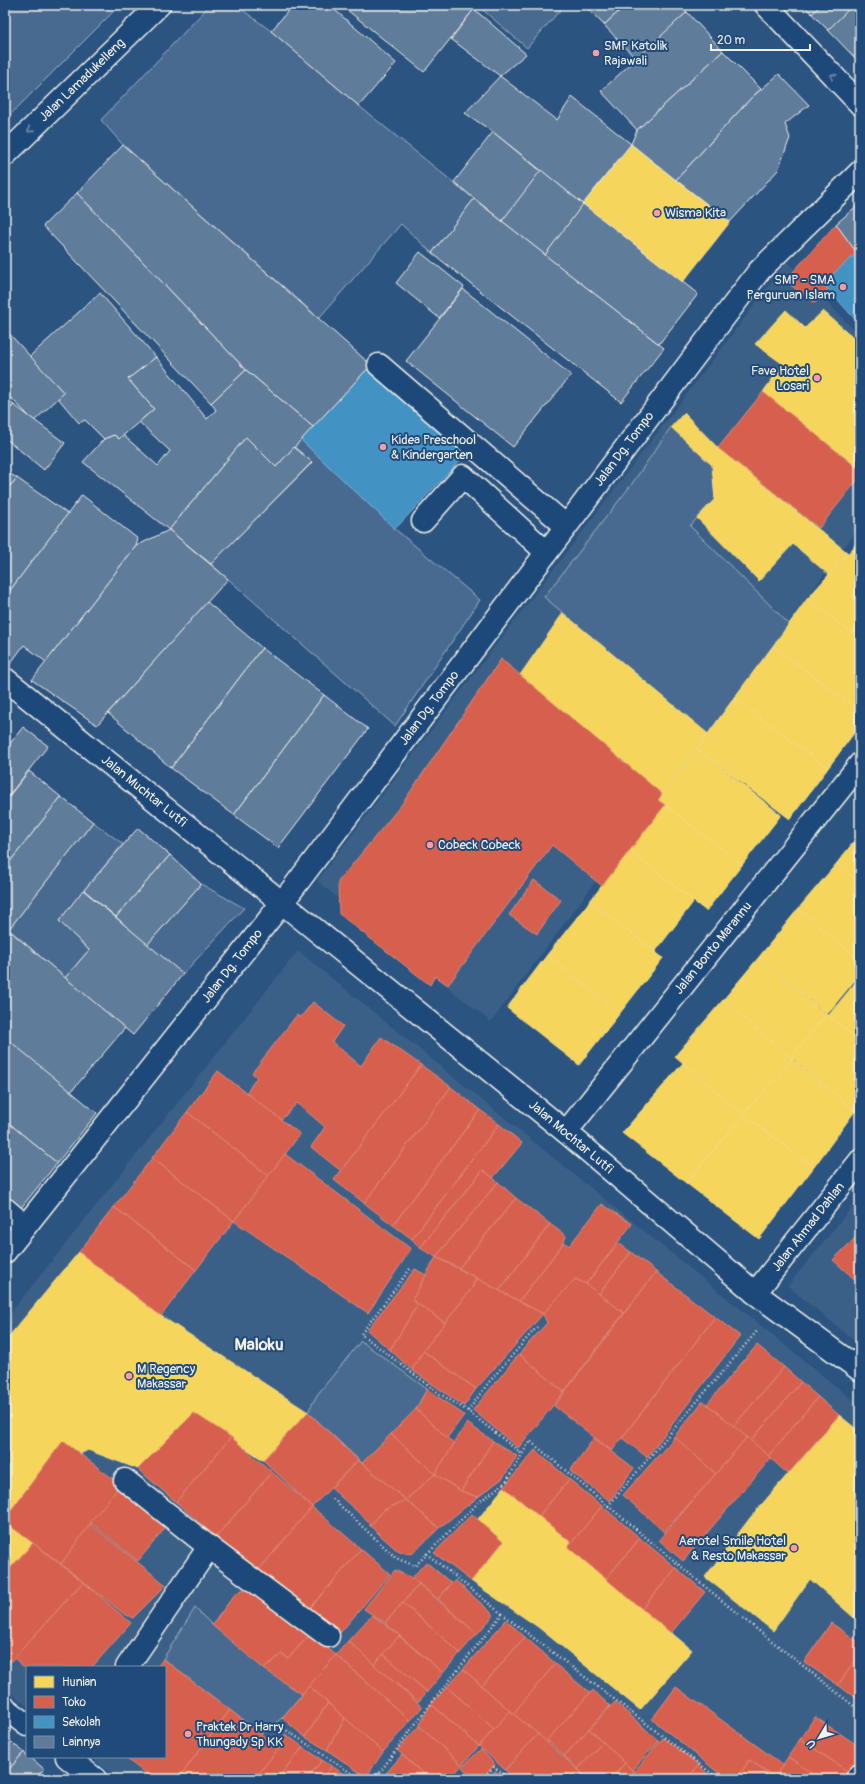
<svg xmlns="http://www.w3.org/2000/svg" width="865" height="1784" font-family="Pangolin,sans-serif">
<rect width="100%" height="100%" fill="#2c5481"/>
<filter id="ink" filterUnits="userSpaceOnUse"><feTurbulence type="fractalNoise" baseFrequency=".025" numOctaves="2"/><feDisplacementMap in="SourceGraphic" scale="8" xChannelSelector="R" yChannelSelector="G"/><feConvolveMatrix kernelMatrix="1 2 1 2 8 2 1 2 1" color-interpolation-filters="sRGB"/></filter>
<g filter="url(#ink)">
<g fill="#3b6088">
<polygon points="787,262 860,336 860,526 491,1022 317,881"/>
<polygon points="298,951 860,1406 860,1742 836,1779 118,1779 91,1757 165,1757 165,1667 27,1667 27,1706 5,1688 5,1320"/>
<polygon points="860,1197 860,1345 788,1286"/>
</g>
<g fill="#496b90" stroke="#9eaebc">
<polygon points="5,5 120,5 5,120"/>
<polygon points="210,5 236,5 271,31 359,106 474,199 432,253 401,224 319,318 123,145 101,120"/>
<polygon points="477,5 558,5 562,8 527,48"/>
<polygon points="671,427 712,465 715,499 690,526 789,624 708,734 544,597 631,485"/>
<polygon points="301,440 395,529 480,600 395,726 211,564 312,463 294,447"/>
<polygon points="93,822 123,844 84,890 59,921 89,950 65,978 9,929"/>
<polygon points="201,884 244,908 183,974 147,945"/>
<polygon points="361,1341 427,1389 416,1409 362,1463 308,1412 317,1395"/>
<polygon points="195,1608 212,1625 302,1694 282,1718 261,1734 163,1659"/>
</g>
<g fill="#f6d55c" stroke="#f5dd86">
<polygon points="631,144 730,222 683,282 583,204"/>
<polygon points="786,310 805,328 823,311 860,343 860,470 763,392 783,364 755,344"/>
<polygon points="684,413 718,448 848,553 829,575 793,544 759,581 697,518 715,499 712,465 671,427"/>
<polygon points="860,538 860,553 853,548"/>
<polygon points="853,548 860,553 860,639 807,599"/>
<polygon points="807,599 860,639 860,711 773,646"/>
<polygon points="563,613 708,734 662,794 520,675"/>
<polygon points="773,646 860,711 860,725 828,768 734,698"/>
<polygon points="734,698 828,768 790,819 697,749"/>
<polygon points="697,749 781,815 742,865 658,800"/>
<polygon points="665,805 742,865 706,911 629,851"/>
<polygon points="860,834 860,883 837,863"/>
<polygon points="629,851 694,901 655,952 590,901"/>
<polygon points="837,863 860,883 860,960 798,909"/>
<polygon points="590,901 663,958 620,1013 547,955"/>
<polygon points="798,909 860,960 860,974 827,1014 759,957"/>
<polygon points="547,955 620,1013 579,1065 507,1008"/>
<polygon points="759,957 828,1016 792,1059 723,1000"/>
<polygon points="860,977 860,1042 828,1016"/>
<polygon points="723,1000 792,1059 743,1115 675,1056"/>
<polygon points="827,1014 860,1042 860,1116 791,1057"/>
<polygon points="792,1059 855,1111 814,1167 743,1115"/>
<polygon points="683,1063 744,1115 686,1183 622,1133"/>
<polygon points="743,1115 814,1167 759,1239 686,1183"/>
<polygon points="79,1252 161,1316 308,1412 263,1460 194,1413 138,1469 88,1450 80,1454 63,1441 5,1518 5,1341"/>
<polygon points="839,1415 860,1432 860,1623 810,1579 773,1631 705,1577 750,1518"/>
<polygon points="504,1487 572,1543 568,1547 692,1650 640,1710 538,1627 471,1581 503,1542 478,1519"/>
<polygon points="5,1522 33,1543 5,1574"/>
</g>
<g fill="#d6604d" stroke="#df8c7c">
<polygon points="836,224 857,253 823,283 828,290 815,303 785,281"/>
<polygon points="763,392 860,470 860,477 819,528 718,448"/>
<polygon points="501,659 662,794 658,800 665,805 602,886 552,845 448,985 435,976 430,985 339,914 338,882 402,804"/>
<polygon points="534,880 561,900 537,934 509,915"/>
<polygon points="313,1002 343,1026 332,1042 361,1066 381,1037 421,1065 341,1171 311,1147 325,1127 297,1103 281,1120 246,1093 257,1077 252,1073 297,1015 300,1018"/>
<polygon points="421,1065 451,1087 364,1203 334,1180"/>
<polygon points="218,1071 300,1134 269,1176 187,1112"/>
<polygon points="451,1087 480,1110 393,1225 364,1203"/>
<polygon points="480,1110 499,1124 412,1239 393,1225"/>
<polygon points="187,1112 269,1176 234,1221 152,1158"/>
<polygon points="499,1124 522,1143 493,1178 483,1170 420,1248 412,1239"/>
<polygon points="285,1154 411,1249 368,1313 234,1221"/>
<polygon points="152,1158 234,1221 196,1270 114,1207"/>
<polygon points="483,1170 498,1182 436,1257 420,1248"/>
<polygon points="498,1182 516,1198 459,1268 436,1257"/>
<polygon points="516,1198 550,1224 499,1291 459,1268"/>
<polygon points="602,1204 632,1224 586,1284 575,1279 543,1314 519,1301 564,1242 569,1246"/>
<polygon points="114,1207 196,1270 161,1316 79,1252"/>
<polygon points="550,1224 566,1236 564,1242 519,1301 499,1291"/>
<polygon points="860,1233 860,1284 833,1260"/>
<polygon points="618,1243 631,1252 599,1294 586,1284"/>
<polygon points="631,1252 656,1272 624,1313 599,1294"/>
<polygon points="436,1257 476,1278 472,1288 445,1323 412,1300"/>
<polygon points="415,1269 426,1275 412,1300 418,1304 390,1350 367,1330"/>
<polygon points="656,1272 715,1317 612,1451 554,1406"/>
<polygon points="476,1278 543,1314 476,1389 423,1351 472,1288"/>
<polygon points="575,1279 586,1284 624,1313 564,1392 519,1354 547,1323 543,1314"/>
<polygon points="418,1304 445,1323 423,1351 412,1370 390,1350"/>
<polygon points="715,1317 740,1336 647,1457 622,1438"/>
<polygon points="757,1345 784,1367 733,1427 707,1404"/>
<polygon points="423,1351 476,1389 464,1406 412,1370"/>
<polygon points="519,1354 564,1392 518,1448 473,1410"/>
<polygon points="784,1367 801,1382 750,1442 733,1427"/>
<polygon points="801,1382 818,1397 768,1456 750,1442"/>
<polygon points="427,1389 464,1415 447,1438 416,1409"/>
<polygon points="818,1397 839,1415 788,1474 768,1456"/>
<polygon points="703,1401 747,1437 716,1474 673,1438"/>
<polygon points="416,1409 454,1444 435,1474 391,1434"/>
<polygon points="308,1412 358,1460 312,1507 263,1460"/>
<polygon points="194,1413 231,1437 176,1502 138,1469"/>
<polygon points="467,1423 493,1441 461,1491 435,1474"/>
<polygon points="391,1434 435,1474 406,1500 362,1463"/>
<polygon points="231,1437 272,1472 216,1537 176,1502"/>
<polygon points="675,1437 716,1474 664,1532 623,1495"/>
<polygon points="747,1437 771,1458 683,1561 659,1540"/>
<polygon points="594,1438 634,1468 610,1501 570,1471"/>
<polygon points="63,1441 121,1485 61,1564 5,1522 5,1518"/>
<polygon points="493,1441 517,1456 503,1478 478,1497 461,1491"/>
<polygon points="535,1450 569,1479 539,1516 504,1487"/>
<polygon points="358,1460 406,1500 384,1510 370,1526 369,1522 331,1488"/>
<polygon points="272,1472 312,1507 257,1572 216,1537"/>
<polygon points="435,1474 461,1491 478,1497 439,1528 406,1500"/>
<polygon points="569,1479 602,1506 572,1543 539,1516"/>
<polygon points="121,1485 171,1521 138,1561 90,1522"/>
<polygon points="406,1500 439,1528 412,1554 399,1552 370,1526 384,1510"/>
<polygon points="602,1506 640,1538 606,1579 568,1547"/>
<polygon points="312,1507 361,1549 306,1613 257,1572"/>
<polygon points="472,1514 503,1542 471,1581 434,1553"/>
<polygon points="90,1524 166,1585 133,1618 124,1614 61,1564"/>
<polygon points="640,1538 676,1568 642,1609 606,1579"/>
<polygon points="33,1543 83,1582 5,1668 5,1574"/>
<polygon points="361,1549 390,1574 335,1639 306,1613"/>
<polygon points="426,1562 451,1583 438,1599 412,1578"/>
<polygon points="676,1568 705,1592 671,1633 642,1609"/>
<polygon points="395,1570 412,1578 419,1584 385,1623 364,1609"/>
<polygon points="455,1580 494,1615 477,1634 438,1599"/>
<polygon points="83,1582 131,1623 92,1667 27,1667 27,1670 14,1658"/>
<polygon points="419,1584 477,1634 460,1653 403,1603"/>
<polygon points="248,1587 311,1634 288,1658 281,1654 264,1669 212,1625 235,1594"/>
<polygon points="403,1603 460,1653 443,1673 385,1623"/>
<polygon points="372,1615 400,1636 374,1665 348,1641"/>
<polygon points="506,1620 525,1637 482,1686 463,1669"/>
<polygon points="831,1623 860,1643 860,1654 838,1685 804,1662"/>
<polygon points="311,1634 336,1655 302,1694 264,1669 281,1654 288,1658"/>
<polygon points="399,1636 443,1673 427,1692 383,1654"/>
<polygon points="525,1637 557,1665 513,1714 482,1686"/>
<polygon points="348,1641 422,1707 410,1721 336,1655"/>
<polygon points="383,1654 427,1692 418,1702 374,1665"/>
<polygon points="860,1654 860,1701 838,1685"/>
<polygon points="336,1655 410,1721 383,1752 309,1686"/>
<polygon points="163,1659 230,1710 178,1779 153,1779 124,1757 165,1757 165,1667 157,1667"/>
<polygon points="555,1664 590,1693 548,1743 513,1714"/>
<polygon points="463,1669 510,1711 494,1729 447,1687"/>
<polygon points="309,1686 328,1703 305,1737 282,1718"/>
<polygon points="447,1687 494,1729 479,1746 431,1704"/>
<polygon points="676,1687 783,1765 775,1777 749,1760 737,1779 726,1779 652,1719"/>
<polygon points="593,1690 610,1706 564,1756 547,1740"/>
<polygon points="615,1702 659,1741 632,1770 589,1729"/>
<polygon points="328,1703 345,1718 327,1750 305,1737"/>
<polygon points="431,1704 479,1746 462,1765 419,1726"/>
<polygon points="230,1710 279,1748 255,1779 178,1779"/>
<polygon points="510,1711 538,1734 505,1770 479,1746"/>
<polygon points="815,1717 860,1747 860,1758 850,1773 800,1739"/>
<polygon points="345,1718 383,1752 366,1777 327,1750"/>
<polygon points="419,1726 462,1765 450,1779 429,1779 397,1750"/>
<polygon points="589,1729 603,1742 578,1769 564,1756"/>
<polygon points="285,1734 303,1747 277,1779 258,1779 256,1777 279,1748"/>
<polygon points="538,1734 588,1779 515,1779 505,1770"/>
<polygon points="663,1738 699,1765 687,1779 628,1779"/>
<polygon points="800,1739 850,1773 846,1779 821,1779 788,1757"/>
<polygon points="603,1742 625,1763 611,1779 589,1779 578,1769"/>
<polygon points="303,1747 322,1760 307,1779 277,1779"/>
<polygon points="481,1749 495,1765 480,1779 474,1779 462,1767"/>
<polygon points="402,1755 429,1779 381,1779"/>
<polygon points="788,1757 821,1779 778,1779 775,1777"/>
<polygon points="322,1760 332,1766 322,1779 307,1779"/>
<polygon points="749,1760 778,1779 737,1779"/>
<polygon points="625,1763 634,1772 628,1779 611,1779"/>
<polygon points="699,1765 712,1779 687,1779"/>
<polygon points="332,1766 351,1779 322,1779"/>
<polygon points="495,1771 505,1779 489,1779"/>
</g>
<g fill="#4393c3" stroke="#78afce">
<polygon points="860,250 860,325 823,283"/>
<polygon points="371,365 466,454 395,529 301,440"/>
</g>
<g fill="#5e7b9a" stroke="#f4f1e8">
<polygon points="293,5 329,5 396,63 359,106 271,31"/>
<polygon points="341,5 469,5 474,9 424,72"/>
<polygon points="584,5 626,5 604,25"/>
<polygon points="626,5 680,5 687,12 637,60 604,25"/>
<polygon points="803,5 821,5 812,14"/>
<polygon points="821,5 853,5 828,30 812,14"/>
<polygon points="853,5 860,5 860,63 828,30"/>
<polygon points="474,9 526,54 500,76 451,39"/>
<polygon points="687,12 723,51 637,130 601,91"/>
<polygon points="723,51 761,89 751,98 676,180 631,144 637,130"/>
<polygon points="779,74 809,105 785,124 790,138 778,170 730,222 676,180 751,98"/>
<polygon points="500,76 557,120 572,97 631,144 583,204 493,132 465,113"/>
<polygon points="493,132 542,172 502,221 454,182"/>
<polygon points="123,145 371,365 313,427 246,370 77,193"/>
<polygon points="541,170 584,205 545,255 502,221"/>
<polygon points="77,193 246,370 211,403 43,226"/>
<polygon points="474,199 664,348 621,402 432,253"/>
<polygon points="860,203 860,250 857,253 836,224"/>
<polygon points="583,204 698,294 659,344 545,255"/>
<polygon points="420,252 464,287 439,318 396,283"/>
<polygon points="463,289 571,375 513,447 406,361"/>
<polygon points="100,293 156,357 128,379 154,409 119,439 114,435 104,439 85,420 79,423 58,398 64,393 29,357"/>
<polygon points="5,329 64,393 34,421 5,392"/>
<polygon points="156,357 207,419 216,410 211,403 246,370 313,427 276,467 246,437 169,530 83,462 104,439 114,435 119,439 123,435 158,466 170,451 139,422 154,409 128,379"/>
<polygon points="5,398 14,405 5,413"/>
<polygon points="14,405 65,443 44,470 5,438 5,414"/>
<polygon points="246,437 276,467 294,447 312,462 211,564 169,530"/>
<polygon points="5,471 17,478 5,492"/>
<polygon points="17,478 68,514 5,597 5,492"/>
<polygon points="82,495 138,539 136,546 46,662 24,645 10,664 5,659 5,597"/>
<polygon points="169,530 228,579 97,725 32,680 136,546"/>
<polygon points="207,602 262,648 171,768 108,713"/>
<polygon points="262,648 324,695 234,815 171,768"/>
<polygon points="324,695 368,729 278,848 234,815"/>
<polygon points="23,727 48,746 5,800 5,750"/>
<polygon points="29,771 61,797 5,868 5,801"/>
<polygon points="61,797 93,822 9,929 5,926 5,868"/>
<polygon points="138,828 170,855 116,917 84,890"/>
<polygon points="170,855 201,884 147,945 116,917"/>
<polygon points="83,890 183,974 133,1035 65,978 89,950 59,921"/>
<polygon points="5,927 125,1028 70,1093 5,1038"/>
<polygon points="5,1037 97,1113 57,1163 5,1120"/>
<polygon points="5,1120 57,1163 20,1209 5,1197"/>
<polygon points="5,1738 24,1752 5,1774"/>
<polygon points="24,1752 27,1757 30,1757 44,1769 35,1779 5,1779 5,1774"/>
</g>
<g fill="none" stroke-linecap="round" stroke-linejoin="round">
<defs>
<g id="minor">
<polyline points="766,5 860,104"/>
<polyline points="5,155 159,5"/>
<polyline points="379,365 566,526"/>
<polyline points="423,521 463,476 546,552"/>
<polyline points="5,679 566,1132 755,1293 860,1370"/>
<polyline points="566,1132 860,764"/>
<polyline points="5,1209 25,1226"/>
<polyline points="5,1252 282,903 759,271 860,172"/>
<polyline points="755,1293 860,1161"/>
<polyline points="125,1480 209,1547"/>
<polyline points="127,1667 209,1547 328,1636"/>
<polyline points="5,1708 27,1725"/>
<polyline points="67,1757 95,1779"/>
<polyline points="857,1779 860,1775"/>
</g>
</defs>
<use href="#minor" stroke="#f4f1e8" stroke-width="25"/>
<g stroke="#f4f1e8" stroke-width="2.5" stroke-dasharray="1 3" stroke-linecap="butt">
<polyline points="410,1269 361,1334 440,1394 468,1411 522,1454"/>
<polyline points="468,1411 489,1382 537,1327"/>
<polyline points="333,1499 396,1558 415,1566 427,1554"/>
<polyline points="608,1506 758,1330"/>
<polyline points="502,1614 427,1554 479,1502 506,1482 530,1441 744,1619 860,1711"/>
<polyline points="280,1726 360,1779"/>
<polyline points="375,1779 419,1719 502,1614 719,1779"/>
<polyline points="482,1779 494,1767 509,1779"/>
</g>
<use href="#minor" stroke="#1f4a7a" stroke-width="22"/>
</g>
<defs><path id="oneway-chevron" d="M-2-3.5L2.5 0L-2 3.5" fill="none" stroke-width="1.6" stroke-linecap="round" stroke-linejoin="round"/></defs>
<g stroke="#748da6">
<use href="#oneway-chevron" transform="translate(833 76) rotate(-134)"/>
<use href="#oneway-chevron" transform="translate(30 130) rotate(136)"/>
</g>
</g>
<g fill="#ff9aa2" stroke="#1f4a7a" stroke-width="1.5">
<circle cx="596" cy="53" r="4"/>
<circle cx="657" cy="213" r="4"/>
<circle cx="843" cy="287" r="4"/>
<circle cx="817" cy="378" r="4"/>
<circle cx="383" cy="447" r="4"/>
<circle cx="430" cy="845" r="4"/>
<circle cx="129" cy="1376" r="4"/>
<circle cx="794" cy="1548" r="4"/>
<circle cx="188" cy="1734" r="4"/>
</g>
<g text-anchor="middle" dominant-baseline="central" stroke-width="4" stroke-linejoin="round" paint-order="stroke">
<g font-size="13" fill="#f4f1e8" stroke="#1f4a7a" text-anchor="start">
<text x="604" y="46">SMP Katolik<tspan x="604" dy="15">Rajawali</tspan></text>
<text x="665" y="213">Wisma Kita</text>
<text x="835" y="280" text-anchor="end">SMP - SMA<tspan x="835" dy="15">Perguruan Islam</tspan></text>
<text x="809" y="371" text-anchor="end">Fave Hotel<tspan x="809" dy="15">Losari</tspan></text>
<text x="391" y="440">Kidea Preschool<tspan x="391" dy="15">&amp; Kindergarten</tspan></text>
<text x="438" y="845">Cobeck Cobeck</text>
<text x="137" y="1369">M Regency<tspan x="137" dy="15">Makassar</tspan></text>
<text x="786" y="1541" text-anchor="end">Aerotel Smile Hotel<tspan x="786" dy="15">&amp; Resto Makassar</tspan></text>
<text x="196" y="1727">Praktek Dr Harry<tspan x="196" dy="15">Thungady Sp KK</tspan></text>
</g>
<g font-size="13" fill="#f4f1e8" stroke="#1f4a7a">
<text transform="translate(82 80) rotate(-44)">Jalan Lamadukelleng</text>
<text transform="translate(624 449) rotate(-53)">Jalan Dg. Tompo</text>
<text transform="translate(429 708) rotate(-53)">Jalan Dg. Tompo</text>
<text transform="translate(144 791) rotate(39)">Jalan Muchtar Lutfi</text>
<text transform="translate(713 948) rotate(-51)">Jalan Bonto Marannu</text>
<text transform="translate(232 966) rotate(-52)">Jalan Dg. Tompo</text>
<text transform="translate(571 1137) rotate(40)">Jalan Mochtar Lutfi</text>
<text transform="translate(808 1227) rotate(-52)">Jalan Ahmad Dahlan</text>
</g>
<g font-size="17" font-weight="bold" fill="#f4f1e8" stroke="#1f4a7a">
<text x="259" y="1344">Maloku</text>
</g>
</g>
<rect width="865" height="1784" fill="none" stroke="#1f4a7a" stroke-width="20"/>
<rect x="10" y="10" width="845" height="1764" fill="none" stroke="#f4f1e8" stroke-width="1.5" filter="url(#ink)"/>
<rect x="26" y="1666" width="140" height="92" fill="#1f4a7a" stroke="#748da6"/>
<rect x="34" y="1676" width="20" height="12" fill="#f6d55c" stroke="#748da6"/>
<text x="62" y="1686" font-size="12" fill="#f4f1e8">Hunian</text>
<rect x="34" y="1696" width="20" height="12" fill="#d6604d" stroke="#748da6"/>
<text x="62" y="1706" font-size="12" fill="#f4f1e8">Toko</text>
<rect x="34" y="1716" width="20" height="12" fill="#4393c3" stroke="#748da6"/>
<text x="62" y="1726" font-size="12" fill="#f4f1e8">Sekolah</text>
<rect x="34" y="1736" width="20" height="12" fill="#5e7b9a" stroke="#748da6"/>
<text x="62" y="1746" font-size="12" fill="#f4f1e8">Lainnya</text>
<g transform="translate(819 1738) rotate(232)" stroke="#1f4a7a" stroke-width="3" paint-order="stroke">
<path d="M0-3L7 15L0 10L-7 15Z" fill="#f4f1e8"/>
<text y="-6" font-size="11" font-weight="bold" text-anchor="middle" fill="#f4f1e8">U</text>
</g>
<path d="M711 44v6h99v-6" fill="none" stroke="#f4f1e8" stroke-width="2"/>
<text x="717" y="44" font-size="12" fill="#f4f1e8" stroke="#1f4a7a" stroke-width="3" paint-order="stroke">20 m</text>
</svg>
